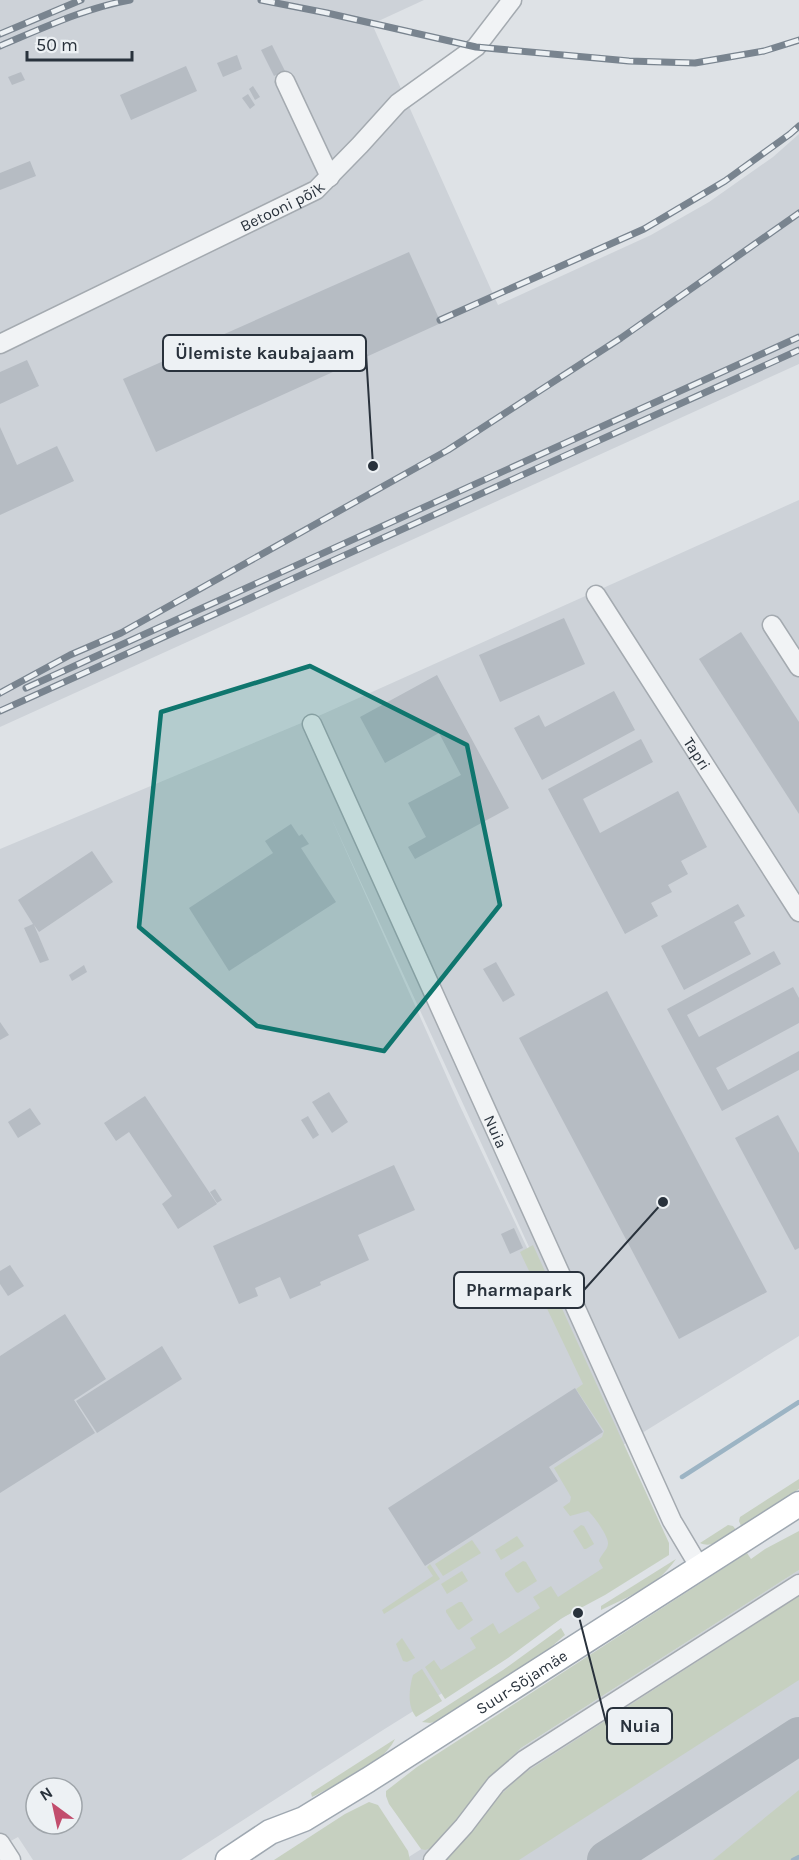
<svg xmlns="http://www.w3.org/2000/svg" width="799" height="1860" font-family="Karla,sans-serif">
<rect width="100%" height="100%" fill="#dee2e6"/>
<g fill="#cdd2d8" fill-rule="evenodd">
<polygon points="0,0 424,0 372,24 498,305 651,235 709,202 773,157 799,134 799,364 0,727"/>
<path d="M799,500V1336L621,1446L665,1554L383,1730L181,1860H33L18,1837L0,1847V849L323,714ZM329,813L565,1325L564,1326L459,1104ZM36,1788H72V1824H36Z"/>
<polygon points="799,1570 799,1860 404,1860 442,1836 428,1808"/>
</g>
<g fill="#c6d0c0">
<path d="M533,1245L669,1543V1555L605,1595L562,1618L508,1658L445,1699L425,1667L434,1660L441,1670L476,1648L470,1638L493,1623L499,1634L540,1608L533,1597L551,1586L558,1597L603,1568L599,1561C601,1554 607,1551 608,1544C609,1537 594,1516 588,1511L570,1516L563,1507L570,1502L571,1497L554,1468L602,1437L604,1431L576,1389L583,1384L520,1252Z"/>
<polygon points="799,1479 799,1489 741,1526 739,1521 740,1517"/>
<polygon points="581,1525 584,1526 594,1544 586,1549 584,1549 573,1531"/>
<path d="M728,1525L733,1526L736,1530C725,1537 713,1549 700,1543Z"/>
<polygon points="799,1531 799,1570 521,1748 486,1781 435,1847 425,1850 421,1849 389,1804 386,1796 386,1791 417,1767 747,1553 751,1559 765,1549"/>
<polygon points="517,1536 524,1546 501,1560 495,1550"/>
<polygon points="472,1540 481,1553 443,1576 435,1564"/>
<path d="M676,1559C658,1586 629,1596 601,1610V1606Z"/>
<polygon points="523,1561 526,1562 537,1581 518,1593 516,1592 505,1575 505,1573"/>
<polygon points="430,1564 440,1579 384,1614 382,1610 433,1576 427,1567"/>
<polygon points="462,1571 468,1581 447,1594 441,1584"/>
<polygon points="799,1596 799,1680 519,1860 444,1860 497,1798 523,1774"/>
<polygon points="459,1602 462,1602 473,1620 459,1630 457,1629 446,1612 446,1610"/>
<polygon points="561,1628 565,1635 543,1654 438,1721 430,1723 422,1722 503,1670"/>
<polygon points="402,1638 415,1658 407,1662 403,1661 396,1644"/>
<path d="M422,1669L442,1701L416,1717C407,1706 409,1689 413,1675Z"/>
<path d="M395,1739C382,1766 337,1784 312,1797L311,1793Z"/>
<polygon points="799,1790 799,1860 713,1860"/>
<polygon points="369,1802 378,1805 408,1851 410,1860 274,1860 345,1814"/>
</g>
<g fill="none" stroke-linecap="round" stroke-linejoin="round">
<g stroke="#9cb4c4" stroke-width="4.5">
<polyline points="682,1477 799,1402"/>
<polyline points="793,1860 799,1857"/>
</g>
<polyline stroke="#acb3ba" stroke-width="38" points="606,1860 799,1736"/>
</g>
<g fill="#b6bcc3">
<polygon points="272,45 285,71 274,76 261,50"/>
<polygon points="237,55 242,69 223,77 217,63"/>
<polygon points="186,66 197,91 131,120 120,95"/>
<polygon points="21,72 25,80 12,85 8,77"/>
<polygon points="253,86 260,97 255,100 249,89"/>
<polygon points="248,94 255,105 250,109 242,98"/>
<polygon points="30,161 36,176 0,190 0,173"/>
<polygon points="409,252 441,323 156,452 123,379"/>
<polygon points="27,360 39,386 0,404 0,372"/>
<polygon points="0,427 17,465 57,446 74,481 0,515"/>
<polygon points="564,618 585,664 500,702 479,655"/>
<polygon points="741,632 799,722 799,814 699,659"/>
<polygon points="437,675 509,808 415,859 408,847 426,837 408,803 461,775 439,733 385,763 360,717"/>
<polygon points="614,691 635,730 542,780 514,728 539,715 545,727"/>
<polygon points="641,739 653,762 583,799 600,833 678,791 707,847 681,861 688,874 668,885 672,892 651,903 658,916 625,934 548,789"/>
<polygon points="291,824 299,836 302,834 309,844 301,848 336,902 229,971 189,908 273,853 265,841"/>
<polygon points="92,851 113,882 39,932 34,925 49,960 40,963 24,928 33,924 18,900"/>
<polygon points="738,904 745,916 734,922 751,954 684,990 661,946"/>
<polygon points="774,951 781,964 687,1015 699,1037 793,987 799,998 799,1023 716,1068 728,1090 799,1051 799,1070 722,1111 667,1009"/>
<polygon points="496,962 515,995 503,1002 483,969"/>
<polygon points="84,965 87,972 72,981 69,975"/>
<polygon points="607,991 767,1292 679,1339 519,1038"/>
<polygon points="0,1022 9,1035 0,1040"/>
<polygon points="329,1092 348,1122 332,1133 312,1102"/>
<polygon points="145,1096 217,1204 178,1229 162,1204 172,1196 129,1132 116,1141 104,1123"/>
<polygon points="30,1108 41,1124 18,1138 8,1122"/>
<polygon points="778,1115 799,1153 799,1248 795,1250 735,1138"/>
<polygon points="308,1116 319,1135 313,1139 301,1120"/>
<polygon points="394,1165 415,1210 358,1235 369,1260 320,1282 321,1285 290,1299 280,1277 255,1288 258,1296 239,1304 213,1246"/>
<polygon points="215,1189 222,1200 217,1203 210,1192"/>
<polygon points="514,1228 523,1248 510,1254 501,1234"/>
<polygon points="10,1265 24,1286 8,1296 0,1284 0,1271"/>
<polygon points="530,1275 541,1296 513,1309 503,1289"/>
<polygon points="65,1314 106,1379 74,1400 95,1433 0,1493 0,1356"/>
<polygon points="162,1346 182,1379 97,1433 76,1401"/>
<polygon points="575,1388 603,1432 549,1467 558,1481 425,1566 388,1508"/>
</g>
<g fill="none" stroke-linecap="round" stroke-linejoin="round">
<defs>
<g id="minor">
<polyline points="285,81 330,177"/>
<path id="s1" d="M0,344L316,190L360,145L398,103L476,47L512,0"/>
<path id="s2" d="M596,595L799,912"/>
<polyline points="772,625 799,667"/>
<path id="s3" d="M312,724L672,1521L700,1568"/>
<polyline points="0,1843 11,1860"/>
<polyline points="433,1860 464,1826 496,1784 524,1760 799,1584"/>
</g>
<g id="major">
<path id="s4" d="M228,1860L270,1832L304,1819L368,1780L799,1504"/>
</g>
</defs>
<use href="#minor" stroke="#a4aab0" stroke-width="21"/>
<use href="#major" stroke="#9fa8b1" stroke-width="27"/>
<use href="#minor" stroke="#f1f3f5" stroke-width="18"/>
<use href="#major" stroke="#fff" stroke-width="24"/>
<defs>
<g id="rail">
<polyline points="261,0 327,13 476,47 629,61 695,63 764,51 799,40"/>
<polyline points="0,34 81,0"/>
<path d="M0,46C43,28 85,8 130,0"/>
<polyline points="440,320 644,229 725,181 790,134 799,126"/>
<polyline points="26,688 799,337"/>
<polyline points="0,693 70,655 121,633 448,450 621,338 799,213"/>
<polyline points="0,711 799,350"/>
</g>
</defs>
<use href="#rail" stroke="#79848f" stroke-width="7"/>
<use href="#rail" stroke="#edf1f4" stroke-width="4.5" stroke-dasharray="14" stroke-linecap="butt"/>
</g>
<path fill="#0f766e" fill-opacity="0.2" stroke="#0f766e" stroke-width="4.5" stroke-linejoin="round" d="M310,666L467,745L500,905L384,1051L257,1026L139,927L161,712Z"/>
<g text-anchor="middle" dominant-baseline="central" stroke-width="4.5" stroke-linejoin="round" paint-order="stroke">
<g font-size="16" fill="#29323c" stroke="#edf1f4">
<text stroke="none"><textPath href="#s1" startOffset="314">Betooni põik</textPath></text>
<text stroke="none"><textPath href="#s2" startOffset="188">Tapri</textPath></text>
<text stroke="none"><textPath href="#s3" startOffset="447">Nuia</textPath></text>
<text stroke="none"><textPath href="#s4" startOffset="344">Suur-Sõjamäe</textPath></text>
</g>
</g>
<path fill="none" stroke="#29323c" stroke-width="2" d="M373 466L366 353M663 1202L584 1290M578 1613L607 1726"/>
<g fill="#29323c" stroke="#edf1f4" stroke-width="2">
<circle cx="373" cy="466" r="6"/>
<circle cx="663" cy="1202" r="6"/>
<circle cx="578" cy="1613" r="6"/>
</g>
<g fill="#edf1f4" stroke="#29323c" stroke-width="2">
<rect x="163" y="335" width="203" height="36" rx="6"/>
<rect x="454" y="1272" width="130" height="36" rx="6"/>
<rect x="607" y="1708" width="65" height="36" rx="6"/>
</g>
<g font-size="18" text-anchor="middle" font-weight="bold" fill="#29323c">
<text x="265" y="359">Ülemiste kaubajaam</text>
<text x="519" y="1296">Pharmapark</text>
<text x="640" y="1732">Nuia</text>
</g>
<g transform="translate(54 1806) rotate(327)"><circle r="28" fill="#edf1f4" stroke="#9fa5aa" stroke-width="1.5"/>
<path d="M0-4.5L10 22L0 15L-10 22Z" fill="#c24d6d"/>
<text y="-9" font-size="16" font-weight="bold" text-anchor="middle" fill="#29323c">N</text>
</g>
<path d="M27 51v9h105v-9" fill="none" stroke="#29323c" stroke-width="3"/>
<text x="36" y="51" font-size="18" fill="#29323c" stroke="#edf1f4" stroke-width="4.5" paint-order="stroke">50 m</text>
</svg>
